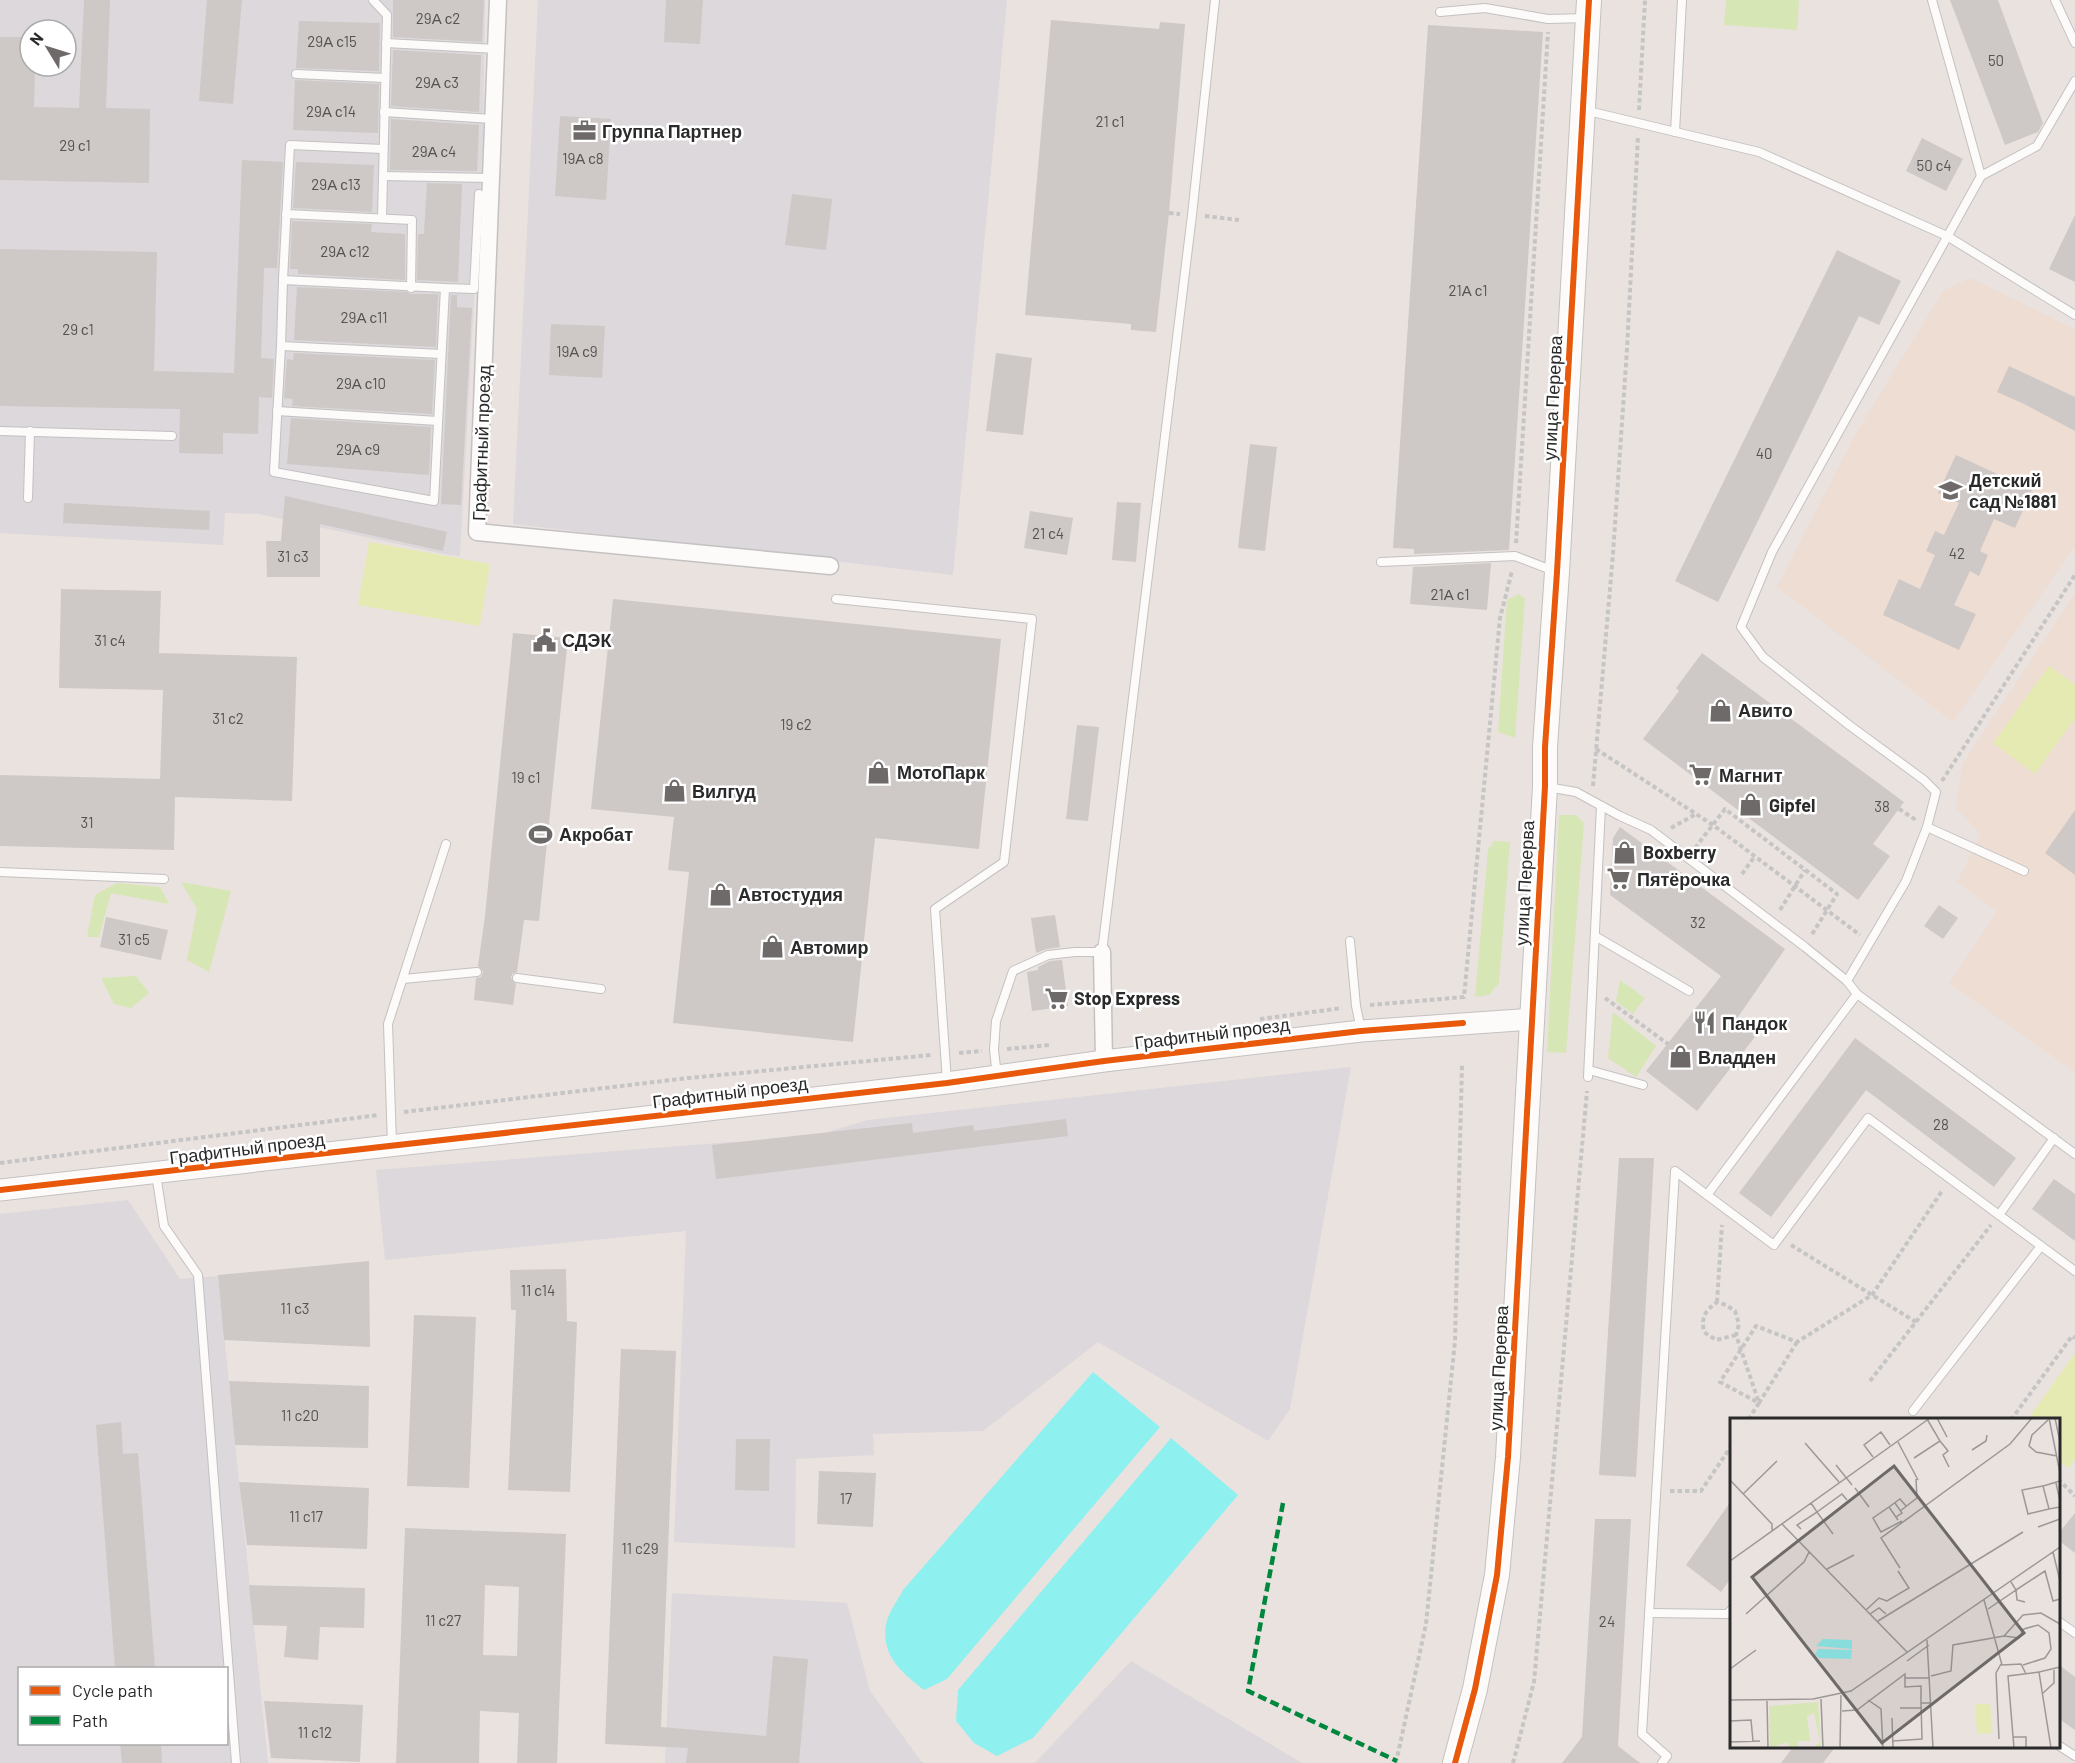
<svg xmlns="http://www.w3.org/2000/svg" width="2075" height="1763" font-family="Barlow,sans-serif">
<rect width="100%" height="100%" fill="#eae2df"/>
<g fill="#dcd8db" fill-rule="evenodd">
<path d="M0,0H485L483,137L460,556L444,554L259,514L225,513L223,545L0,533ZM30,30H66V66H30Z"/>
<polygon points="538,0 1007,0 953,575 513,524"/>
<polygon points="1351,1067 1290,1409 1268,1441 1098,1342 983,1431 873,1434 874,1455 796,1459 795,1548 674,1542 686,1231 385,1260 376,1170 731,1142 798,1141 868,1120"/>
<path d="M128,1200L180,1279L218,1276L268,1763H0V1214ZM20,1668H226V1744H20Z"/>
<polygon points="672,1593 847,1603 870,1691 921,1761 925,1763 665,1763"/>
<polygon points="1131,1661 1302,1763 1035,1763"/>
</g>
<g fill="#eeddd3">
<polygon points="1970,278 2075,329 2075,546 1953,722 1777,587 1855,435 1943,291"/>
<polygon points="2075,593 2075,1072 1949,983 1997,911 1957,882 1981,834 1956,808 1962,765"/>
</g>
<g fill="#d7e6b5">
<polygon points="1726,0 1799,0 1797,30 1724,25"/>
<polygon points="1519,594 1525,599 1515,738 1498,732 1507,600"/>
<polygon points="1559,815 1576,815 1584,823 1566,1053 1547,1052"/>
<polygon points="1494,841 1510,842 1499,983 1489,995 1475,997 1488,850"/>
<polygon points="181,882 231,891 209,972 187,960 197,909"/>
<polygon points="117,883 160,887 169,904 111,893 99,937 87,937 95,895"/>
<polygon points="136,976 149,993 131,1008 114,1004 101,978"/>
<polygon points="1620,980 1645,998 1633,1014 1616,1001"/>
<polygon points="1613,1012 1656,1046 1636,1077 1608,1058"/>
</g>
<g fill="#e5eab2">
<polygon points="369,542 490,564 480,626 358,605"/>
<polygon points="2049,666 2075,685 2075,718 2035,774 1993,743"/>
<polygon points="2075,1353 2075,1459 2069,1468 2059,1461 2058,1420 2028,1419"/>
</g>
<g fill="#8ef1f0">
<path d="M1093,1372L1160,1427L947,1679L924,1690C901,1672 881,1656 886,1624C888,1613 898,1600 903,1590Z"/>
<polygon points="1171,1438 1238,1495 1033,1738 997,1756 974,1743 956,1721 958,1690"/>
</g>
<g fill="#cec9c6" fill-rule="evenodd">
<polygon points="84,0 110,0 106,108 150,109 149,183 0,180 0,37 30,37 30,66 35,66 34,107 79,108"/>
<polygon points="207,0 242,0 233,104 199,101"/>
<polygon points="393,0 484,0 482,42 393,37"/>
<polygon points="666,0 703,0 700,44 664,42"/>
<polygon points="1950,0 1998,0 2043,123 2038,132 2005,145"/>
<polygon points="1051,20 1159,29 1160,22 1185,24 1169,213 1156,332 1131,330 1131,324 1025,315"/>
<polygon points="299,21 380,23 379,71 296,68"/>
<polygon points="1428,25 1543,32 1509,550 1414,554 1414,549 1393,548"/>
<polygon points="393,50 481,55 479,112 391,106"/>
<polygon points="295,80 379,84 378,133 293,130"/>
<polygon points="560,116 611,119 606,200 555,196"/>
<polygon points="391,119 479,125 477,171 390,170"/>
<polygon points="1922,138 1963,159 1946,191 1906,171"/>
<polygon points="242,160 283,162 277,268 264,268 261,358 274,359 272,398 259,397 258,434 223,433 223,454 179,453 180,409 0,406 0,249 157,252 154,371 234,373"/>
<polygon points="296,162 374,165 372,212 293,208"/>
<polygon points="427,183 462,184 458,282 417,280 418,234 424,234"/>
<polygon points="792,194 832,199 826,250 785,245"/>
<polygon points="2075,215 2075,282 2049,269"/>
<polygon points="292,221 372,224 371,232 405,234 405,280 298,274 298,269 290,269"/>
<polygon points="1837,250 1901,281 1879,325 1859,316 1718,602 1675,581"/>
<polygon points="297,287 407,292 410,294 438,294 436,347 294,340"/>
<polygon points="451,295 457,295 457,307 472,308 461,505 441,504"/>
<polygon points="551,324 605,326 602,378 549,375"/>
<polygon points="294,353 435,360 432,414 292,406 293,399 284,398 287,359 293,360"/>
<polygon points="996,353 1032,358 1023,435 986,431"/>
<polygon points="2009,366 2075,397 2075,431 2022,403 1997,392"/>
<polygon points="291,418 431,427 429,475 287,464"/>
<polygon points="1250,444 1277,447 1265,551 1238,548"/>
<polygon points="1956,455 2032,490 2015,528 1994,519 1980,551 1988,555 1979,576 1970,571 1954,605 1976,614 1959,650 1883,615 1899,579 1920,589 1935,555 1926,551 1935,531 1944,535 1959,503 1938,493"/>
<polygon points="285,496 447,532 443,551 320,524 320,577 267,577 266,541 281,541"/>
<polygon points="1117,502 1141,503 1136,562 1112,560"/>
<polygon points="64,503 210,511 209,530 63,523"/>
<polygon points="1030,511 1073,518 1067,555 1024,548"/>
<polygon points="1491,563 1487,610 1410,604 1413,567"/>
<polygon points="61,589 161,591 159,653 297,657 292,801 175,797 174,850 0,846 0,775 160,779 163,690 59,688"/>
<polygon points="613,599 1001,639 979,849 875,838 853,1042 673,1023 689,872 668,870 674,817 591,809"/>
<polygon points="513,633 568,638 539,921 524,920 517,972 512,974 511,978 516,984 513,1005 474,1000 476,978 481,977 483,972 478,966 485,916"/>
<polygon points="1702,653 1904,802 1873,844 1890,856 1858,900 1643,739 1679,691 1676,688"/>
<polygon points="1077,725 1099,727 1088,821 1066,819"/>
<polygon points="2075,810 2075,875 2045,853"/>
<polygon points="1620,827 1785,949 1738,1017 1758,1033 1697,1111 1646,1071 1721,976 1610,895 1613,838"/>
<polygon points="1939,905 1958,918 1943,939 1924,926"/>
<polygon points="1055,915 1060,947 1047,949 1036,953 1031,918"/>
<polygon points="106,917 168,930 161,960 100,947"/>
<polygon points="1062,960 1068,1006 1032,1011 1027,972 1038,970 1038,967 1050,961"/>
<polygon points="1855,1038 2016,1158 1994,1187 1866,1090 1771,1217 1739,1193"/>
<polygon points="1066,1119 1068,1136 716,1179 712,1145 912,1123 913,1133 973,1125 974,1131"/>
<polygon points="1619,1158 1654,1158 1636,1477 1599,1475"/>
<polygon points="2054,1179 2075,1194 2075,1241 2032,1209"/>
<polygon points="369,1261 370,1347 224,1340 218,1275"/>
<polygon points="566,1269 567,1321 577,1322 570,1492 508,1490 516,1310 511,1310 510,1270"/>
<polygon points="414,1315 476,1317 469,1488 407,1486"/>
<polygon points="621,1349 676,1351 661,1727 766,1736 773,1656 808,1659 799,1763 686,1763 688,1748 605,1744"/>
<polygon points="229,1381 369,1386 368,1448 235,1445"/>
<polygon points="121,1422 123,1454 138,1453 155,1668 115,1668 96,1425"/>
<polygon points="736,1439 770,1439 769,1491 735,1490"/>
<polygon points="819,1471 876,1473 873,1527 817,1524"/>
<polygon points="239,1482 369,1488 367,1549 247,1545"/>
<polygon points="1731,1501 1731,1578 1721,1592 1686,1565"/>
<polygon points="2075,1513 2075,1553 2058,1540 2058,1534"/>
<polygon points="1595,1519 1631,1519 1618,1746 1640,1763 1562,1763 1582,1737"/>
<path d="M405,1528L566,1534L557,1763H517L519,1713L480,1711L479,1763H396ZM485,1585L519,1587L517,1656L483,1655Z"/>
<polygon points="249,1585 365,1588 364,1628 320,1627 318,1660 284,1657 287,1626 253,1625"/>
<polygon points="2058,1664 2075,1677 2075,1730 2058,1718"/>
<polygon points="264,1701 363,1705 360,1762 271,1758"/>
<polygon points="120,1743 161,1743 162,1763 122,1763"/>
<polygon points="1794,1746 1836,1746 1823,1763 1781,1763"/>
</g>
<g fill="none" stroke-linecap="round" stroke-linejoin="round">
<defs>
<g id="service">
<polyline points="373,0 387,15 382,218"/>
<polyline points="2055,0 2075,43"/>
<polyline points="1440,12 1485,8 1548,19 1587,18"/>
<polyline points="386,43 496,49"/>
<polyline points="296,74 385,78"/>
<polyline points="1584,110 1759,152 1947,236 2075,315"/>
<polyline points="384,112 492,119"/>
<polyline points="1675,132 1682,0"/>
<polyline points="383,176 491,178"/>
<polyline points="1981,176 2037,146 2075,81"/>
<polyline points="286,214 412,220 411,288"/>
<polyline points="283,280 290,145 383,149"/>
<polyline points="445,288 283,280 281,346 274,472 434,501 445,288 474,289 479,194"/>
<polyline points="281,346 441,354"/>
<polyline points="277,411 438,421"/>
<polyline points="0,431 172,436"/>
<polyline points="28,498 30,431"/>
<polyline points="1381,562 1515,556 1554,571"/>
<polyline points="836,599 1032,619 1004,862 935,909 947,1082"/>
<polyline points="1547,787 1576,792 1620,816 1651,830 1805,947 1847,981 1857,994 2075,1154"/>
<polyline points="1927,827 2024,871"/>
<polyline points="0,872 164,879"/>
<polyline points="1595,936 1689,991"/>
<polyline points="1350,941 1356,1006 1361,1030"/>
<polyline points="517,978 601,989"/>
<polyline points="403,979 477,972"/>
<polyline points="1847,981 1906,881 1927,827 1936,792 1924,780 1849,725 1763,657 1741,627 1772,552 1981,176 1932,0"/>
<polyline points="1857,994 1707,1195 1774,1245 1868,1118 1999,1215 2054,1138"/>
<polyline points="1589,1070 1643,1085"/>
<polyline points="997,1076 994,1050 996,1021 1013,971 1048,955 1075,952 1102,952 1192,215 1215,0"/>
<polyline points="1588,1077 1601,806"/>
<polyline points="392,1144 388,1024 446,844"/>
<polyline points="156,1174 164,1226 198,1275 236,1763"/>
<polyline points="1999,1215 2075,1271"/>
<polyline points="1913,1411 2041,1246"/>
<polyline points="1649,1613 1727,1614 1732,1609"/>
<polyline points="2058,1621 2075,1633"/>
<polyline points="2058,1745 2075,1756"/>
<polyline points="1662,1763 1667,1756 1642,1734 1675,1171 1707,1195"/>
</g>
<g id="minor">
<polyline points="498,0 477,532 830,566"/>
<polyline points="1102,952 1104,1061"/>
</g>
<polyline id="tertiary" points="0,1190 947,1083 1104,1061 1361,1031 1532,1019"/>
<polyline id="secondary" points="1455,1763 1475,1689 1497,1575 1508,1457 1545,786 1545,747 1557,572 1589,0"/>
</defs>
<use href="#service" stroke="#c3c1c1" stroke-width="10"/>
<use href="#minor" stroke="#c3c1c1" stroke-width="19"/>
<use href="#tertiary" stroke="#c3c1c1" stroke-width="23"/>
<use href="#secondary" stroke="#c3c1c1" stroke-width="26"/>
<g stroke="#c6c5c5" stroke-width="4" stroke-dasharray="4.5 3" stroke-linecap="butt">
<polyline points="1639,110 1645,0"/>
<polyline points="1169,213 1180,214"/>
<polyline points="1205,216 1239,220"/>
<polyline points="1516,543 1548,32"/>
<polyline points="1596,749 1713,825 1860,935"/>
<polyline points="1942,781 2075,575"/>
<polyline points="1593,786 1613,554 1627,349 1638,136"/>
<polyline points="1899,809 1916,820"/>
<polyline points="1671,828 1696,814"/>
<polyline points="1695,848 1725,809 1837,894 1811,936"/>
<polyline points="1742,874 1755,856"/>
<polyline points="1780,910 1805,870"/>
<polyline points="1605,998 1668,1044"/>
<polyline points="1370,1005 1464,997 1500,618 1512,571"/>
<polyline points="1260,1019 1342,1008"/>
<polyline points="1007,1049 1050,1045"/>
<polyline points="959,1053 982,1051"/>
<polyline points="404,1112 688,1078 931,1055"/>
<polyline points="0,1163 379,1115"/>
<polyline points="1791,1245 1916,1322"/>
<polyline points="1717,1302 1722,1225"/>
<path d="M1736,1335L1716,1340L1704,1332C1701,1317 1705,1311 1717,1302L1726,1305L1735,1311L1739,1324L1736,1335L1759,1403L1748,1420"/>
<polyline points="1797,1342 1759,1403 1720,1382 1756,1326 1797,1342 1872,1295 1942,1191"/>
<polyline points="1870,1381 1991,1225"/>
<polyline points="2011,1420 2072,1336 2075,1338"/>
<polyline points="2058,1479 2075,1496"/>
<polyline points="1670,1491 1701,1491 1732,1445"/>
<polyline points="1396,1763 1426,1624 1455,1341 1462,1065"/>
<polyline points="1513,1763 1534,1682 1587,1091"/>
</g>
<use href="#service" stroke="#fcfbfa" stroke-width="8"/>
<use href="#minor" stroke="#fcfbfa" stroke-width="16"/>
<use href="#tertiary" stroke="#fcfbfa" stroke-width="21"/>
<use href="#secondary" stroke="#fcfbfa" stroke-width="24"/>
<polyline stroke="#00873e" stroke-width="4.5" stroke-dasharray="9 4.5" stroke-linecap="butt" points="1283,1503 1248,1691 1397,1761"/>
<defs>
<g id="cycleway">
<polyline points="0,1190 947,1083 1104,1061 1361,1031 1463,1023"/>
<polyline points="1455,1763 1475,1689 1497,1575 1508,1457 1545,786 1545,747 1557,572 1589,0"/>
</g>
</defs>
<use href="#cycleway" stroke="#fff" stroke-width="10"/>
<use href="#cycleway" stroke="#e8590c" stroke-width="6"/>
</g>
<defs>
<symbol id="office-bare" viewBox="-9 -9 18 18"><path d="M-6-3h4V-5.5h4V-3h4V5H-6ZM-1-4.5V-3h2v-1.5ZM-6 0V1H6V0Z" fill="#6d6a69" stroke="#fff" stroke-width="2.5" paint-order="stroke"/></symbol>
<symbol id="school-bare" viewBox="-9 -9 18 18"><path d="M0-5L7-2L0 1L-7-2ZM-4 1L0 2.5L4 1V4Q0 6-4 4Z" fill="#6d6a69" stroke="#fff" stroke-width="2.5" paint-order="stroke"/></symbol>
<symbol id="civic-bare" viewBox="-9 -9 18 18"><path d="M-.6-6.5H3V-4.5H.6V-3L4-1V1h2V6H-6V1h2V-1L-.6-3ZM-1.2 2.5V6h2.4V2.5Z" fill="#6d6a69" stroke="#fff" stroke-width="2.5" paint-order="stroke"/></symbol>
<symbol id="shop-bare" viewBox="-9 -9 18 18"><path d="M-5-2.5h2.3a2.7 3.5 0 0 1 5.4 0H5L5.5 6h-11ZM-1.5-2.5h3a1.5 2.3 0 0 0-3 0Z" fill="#6d6a69" stroke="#fff" stroke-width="2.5" paint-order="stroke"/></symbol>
<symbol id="supermarket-bare" viewBox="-9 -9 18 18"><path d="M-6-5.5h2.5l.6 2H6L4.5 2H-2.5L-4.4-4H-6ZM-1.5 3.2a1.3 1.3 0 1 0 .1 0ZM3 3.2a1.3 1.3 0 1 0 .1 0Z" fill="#6d6a69" stroke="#fff" stroke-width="2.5" paint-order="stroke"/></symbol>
<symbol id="stadium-bare" viewBox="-9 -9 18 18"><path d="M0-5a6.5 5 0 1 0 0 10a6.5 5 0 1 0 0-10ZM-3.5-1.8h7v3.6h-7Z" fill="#6d6a69" stroke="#fff" stroke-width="2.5" paint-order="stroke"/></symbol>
<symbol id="restaurant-bare" viewBox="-9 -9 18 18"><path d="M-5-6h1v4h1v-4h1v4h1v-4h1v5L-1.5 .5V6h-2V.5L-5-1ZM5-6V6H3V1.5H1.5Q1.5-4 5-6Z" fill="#6d6a69" stroke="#fff" stroke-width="2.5" paint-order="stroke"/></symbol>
</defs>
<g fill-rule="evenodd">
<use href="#office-bare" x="568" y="114" width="33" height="33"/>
<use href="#school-bare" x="1934" y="474" width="33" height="33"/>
<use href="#civic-bare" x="528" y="624" width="33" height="33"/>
<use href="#shop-bare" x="1704" y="694" width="33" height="33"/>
<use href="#shop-bare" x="862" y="756" width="33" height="33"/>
<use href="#supermarket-bare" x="1684" y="758" width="33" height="33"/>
<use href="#shop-bare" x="658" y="774" width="33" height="33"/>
<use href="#shop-bare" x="1734" y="788" width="33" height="33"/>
<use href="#stadium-bare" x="524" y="818" width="33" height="33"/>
<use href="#shop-bare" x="1608" y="836" width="33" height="33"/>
<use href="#supermarket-bare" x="1602" y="862" width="33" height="33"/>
<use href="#shop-bare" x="704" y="878" width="33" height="33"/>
<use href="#shop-bare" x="756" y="930" width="33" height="33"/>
<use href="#supermarket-bare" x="1040" y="982" width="33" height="33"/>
<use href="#restaurant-bare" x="1688" y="1006" width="33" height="33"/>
<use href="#shop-bare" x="1664" y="1040" width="33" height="33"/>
</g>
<g text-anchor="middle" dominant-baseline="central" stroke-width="5" stroke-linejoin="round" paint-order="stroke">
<g font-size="15" fill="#555453">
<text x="438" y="18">29А с2</text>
<text x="332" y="41">29А с15</text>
<text x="1996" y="60">50</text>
<text x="437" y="82">29А с3</text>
<text x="331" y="111">29А с14</text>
<text x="1110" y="121">21 с1</text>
<text x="75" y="145">29 с1</text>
<text x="434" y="151">29А с4</text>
<text x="583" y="158">19А с8</text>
<text x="1934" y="165">50 с4</text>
<text x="336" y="184">29А с13</text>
<text x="345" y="251">29А с12</text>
<text x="1468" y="290">21А с1</text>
<text x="364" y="317">29А с11</text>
<text x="78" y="329">29 с1</text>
<text x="577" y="351">19А с9</text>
<text x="361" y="383">29А с10</text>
<text x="358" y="449">29А с9</text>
<text x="1764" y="453">40</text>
<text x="1048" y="533">21 с4</text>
<text x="1957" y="553">42</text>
<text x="293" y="556">31 c3</text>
<text x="1450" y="594">21А с1</text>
<text x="110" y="640">31 с4</text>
<text x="228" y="718">31 с2</text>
<text x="796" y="724">19 с2</text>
<text x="526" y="777">19 с1</text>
<text x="1882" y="806">38</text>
<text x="87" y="822">31</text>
<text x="1698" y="922">32</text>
<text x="134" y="939">31 c5</text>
<text x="1941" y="1124">28</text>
<text x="538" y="1290">11 с14</text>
<text x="295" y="1308">11 с3</text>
<text x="300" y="1415">11 c20</text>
<text x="846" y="1498">17</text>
<text x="306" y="1516">11 c17</text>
<text x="640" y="1548">11 c29</text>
<text x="443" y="1620">11 с27</text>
<text x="1607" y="1621">24</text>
<text x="315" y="1732">11 с12</text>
</g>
<g font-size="18" font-weight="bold" fill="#2a2a2a" stroke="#fff" text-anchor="start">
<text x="602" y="131">Группа Партнер</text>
<text x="1969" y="480">Детский<tspan x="1969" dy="21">сад №1881</tspan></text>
<text x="562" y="640">СДЭК</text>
<text x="1738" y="710">Авито</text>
<text x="897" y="772">МотоПарк</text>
<text x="1719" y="775">Магнит</text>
<text x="692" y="791">Вилгуд</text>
<text x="1769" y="805">Gipfel</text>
<text x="559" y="834">Акробат</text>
<text x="1643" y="852">Boxberry</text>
<text x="1637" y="879">Пятёрочка</text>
<text x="738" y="894">Автостудия</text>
<text x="790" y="947">Автомир</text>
<text x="1074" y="998">Stop Express</text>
<text x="1722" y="1023">Пандок</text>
<text x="1698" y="1057">Владден</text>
</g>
<g font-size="18" fill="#2a2a2a" stroke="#fff">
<text transform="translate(1552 398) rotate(-87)">улица Перерва</text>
<text transform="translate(481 443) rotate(-88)">Графитный проезд</text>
<text transform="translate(1524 883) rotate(-87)">улица Перерва</text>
<text transform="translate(1212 1033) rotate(-7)">Графитный проезд</text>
<text transform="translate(730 1092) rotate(-7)">Графитный проезд</text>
<text transform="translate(247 1148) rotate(-7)">Графитный проезд</text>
<text transform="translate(1498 1368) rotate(-87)">улица Перерва</text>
</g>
</g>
<g transform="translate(1730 1418)">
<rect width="330" height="330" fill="#eae2df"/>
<path d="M88,284L91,330H83L90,324L84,295L77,298L80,323H68V330H59L58,324L40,330L39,288Z" fill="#d7e6b5"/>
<path d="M245,286H260L262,315L247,316Z" fill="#e5eab2"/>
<path d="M93,221L122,222V231L86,228ZM88,231L122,232L121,241L89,240L85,236Z" fill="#8ef1f0"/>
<path fill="none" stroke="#9d9897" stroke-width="1.5" d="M207,0L217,19M319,0L330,55M325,0L330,24M318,2L302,17L299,28L306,34L327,38M210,23L218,33L213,37L219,49M168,24L188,62M75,25L109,64M242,32L256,23L257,17M143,39L134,27L151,14L160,27M184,40L210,23L197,1M106,47L122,67M0,62L42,106V113M330,63L313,68L319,91L330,89M326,65L330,83M313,68L292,72L298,96L319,91M125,70L139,89M13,76L47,43M81,85L87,94L112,76L117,82M165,85L172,95L166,99M159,89L170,81L176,88M170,93L187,80L186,61M168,102L159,89L143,100L151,114L172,103M52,106L177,234M308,109L330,101M71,111L67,107L87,94L103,116M323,134L330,163M0,143L200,0M170,150L151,120L280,26L302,0M97,151L124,137M254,182L272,247L291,246L296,256M295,184L287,182L286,172L315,153L323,183L330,181M258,191L286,172L281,164M136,192L149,180L157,183L179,170L168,153M16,196L74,144L79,134M140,196L149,190L156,196M148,203L293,114M274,218L289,220L294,211L308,207L319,215L321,231L315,240L293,247M197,222L203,330M177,243L199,227M0,251L26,232M201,258L221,253L223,227L274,218L293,197L311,195L330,206M200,260H175V269L191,268V285H201M313,275L324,265V250M91,281L93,330M0,282L83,281L121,273L330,129M138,282L151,291L153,330M37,283L38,330M170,290H192M112,293L127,292L175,256V260M162,300L163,330M0,303L21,302L23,323M283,319H296V330M269,321L266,255L271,246M163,323L192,321L191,285M0,324L30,323M110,330L111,277M284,330L278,258L309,254M321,330L309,254L330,249"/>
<path fill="#6d6a69" fill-opacity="0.15" stroke="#6d6a69" stroke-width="3" d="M164,48L294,215L152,325L22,159Z"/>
<rect width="330" height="330" fill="none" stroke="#2a2a2a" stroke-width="3"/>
</g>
<rect x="18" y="1667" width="210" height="78" fill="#ffffff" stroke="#aaaaaa" stroke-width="1.5"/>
<rect x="30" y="1686" width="30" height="9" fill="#e8590c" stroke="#aaaaaa" stroke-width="1.5"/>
<text x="72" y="1697" font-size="18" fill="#2a2a2a">Cycle path</text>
<rect x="30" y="1716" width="30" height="9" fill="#00873e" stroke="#aaaaaa" stroke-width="1.5"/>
<text x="72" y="1727" font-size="18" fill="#2a2a2a">Path</text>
<g transform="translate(48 48) rotate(308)"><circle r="28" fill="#ffffff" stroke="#aaaaaa" stroke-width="1.5"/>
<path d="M0-4.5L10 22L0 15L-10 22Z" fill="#6d6a69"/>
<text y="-9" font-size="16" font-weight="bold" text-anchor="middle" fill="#2a2a2a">N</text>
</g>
</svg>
